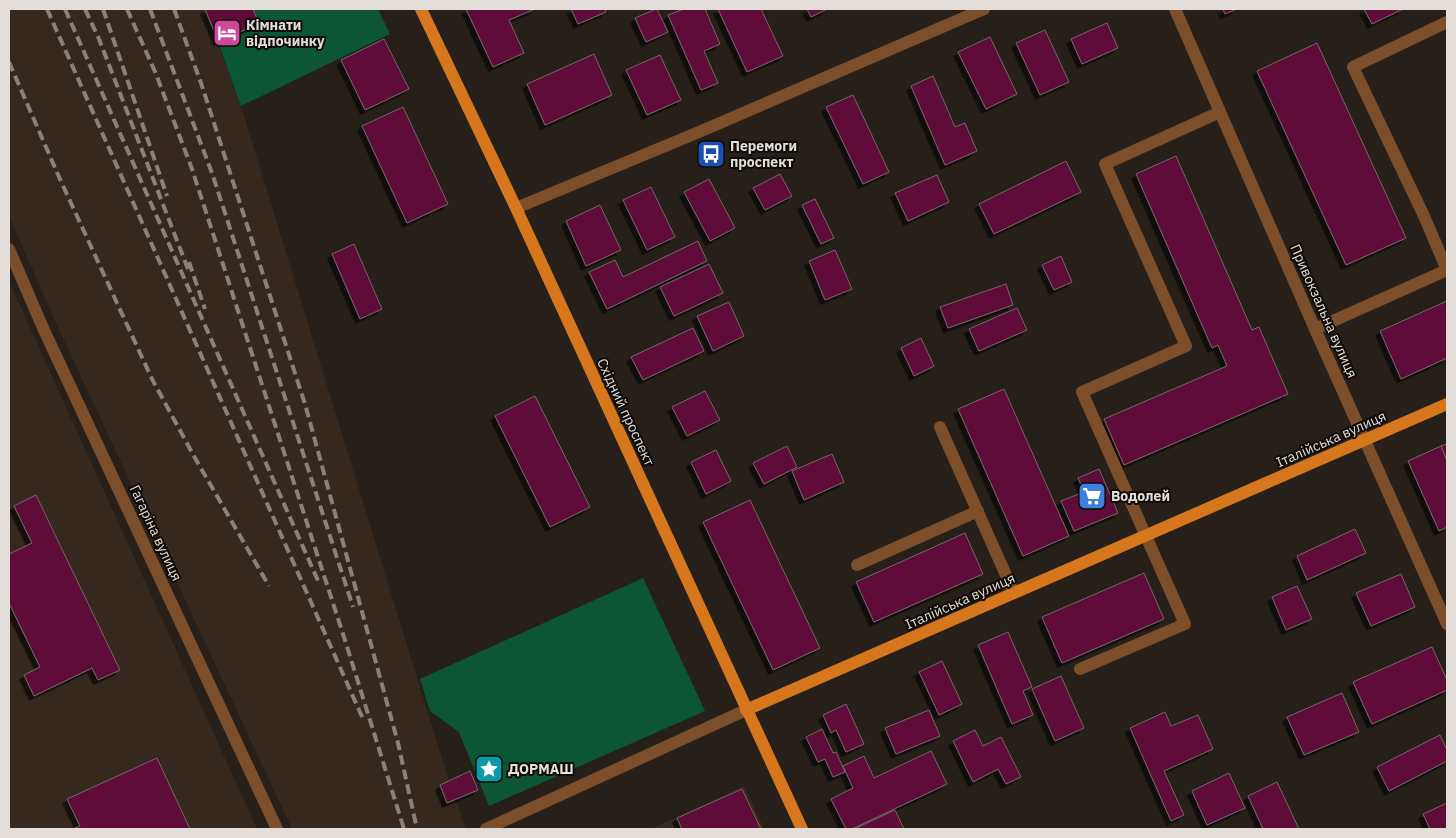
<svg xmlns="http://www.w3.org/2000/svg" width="1456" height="838" font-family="'IBM Plex Sans',sans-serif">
<defs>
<filter id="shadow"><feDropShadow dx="-4.5" dy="4.5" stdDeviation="0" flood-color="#0009"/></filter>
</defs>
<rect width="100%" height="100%" fill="#27201a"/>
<g fill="#35281e">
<polygon points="9,9 205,9 241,106 448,778 466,829 292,829 55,321 9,216"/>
<polygon points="9,281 257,829 9,829"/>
<polygon points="744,786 764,829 651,829"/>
</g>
<g fill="#0c5635">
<polygon points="206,9 378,9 390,34 241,106"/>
<polygon points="643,578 705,711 489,806 459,732 430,711 420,679"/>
</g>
<g fill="#5f0f37" stroke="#72666a" filter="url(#shadow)">
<polygon points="205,9 253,9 259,24 218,41"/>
<polygon points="466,9 535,9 509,20 524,53 493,67"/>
<polygon points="571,9 605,9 606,12 578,24"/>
<polygon points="656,9 657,9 668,32 646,42 635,18"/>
<polygon points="684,9 705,9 720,44 704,51 718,83 701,90 668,15"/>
<polygon points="718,9 761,9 783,56 747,72"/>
<polygon points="807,9 827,9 811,17"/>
<polygon points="1223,9 1237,9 1225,14"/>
<polygon points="1364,9 1403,9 1372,24"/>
<polygon points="1107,23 1118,48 1082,64 1071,39"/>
<polygon points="1045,30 1069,82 1040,95 1016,43"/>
<polygon points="990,37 1017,94 986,109 958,52"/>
<polygon points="384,39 409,89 365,110 341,60"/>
<polygon points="1317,43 1406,238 1346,265 1257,71"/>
<polygon points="594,54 612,95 545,125 527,84"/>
<polygon points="660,55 681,100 647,115 626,70"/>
<polygon points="933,76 955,127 965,123 977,151 945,165 911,86"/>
<polygon points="853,95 889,172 863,184 826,107"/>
<polygon points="403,107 448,204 407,223 362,126"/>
<polygon points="1176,156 1252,330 1259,327 1288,394 1124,465 1104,419 1227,366 1218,345 1212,348 1136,174"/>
<polygon points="1066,161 1081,192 994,234 979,204"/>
<polygon points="780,174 792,196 765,210 753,188"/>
<polygon points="937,175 949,202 908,221 895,193"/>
<polygon points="709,179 735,228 710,241 684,192"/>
<polygon points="651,187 675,237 647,250 623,200"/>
<polygon points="815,199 834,238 821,244 802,205"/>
<polygon points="600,205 621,250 586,266 566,221"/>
<polygon points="698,241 707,261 607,309 589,272 615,260 623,277"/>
<polygon points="354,244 382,309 360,319 332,254"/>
<polygon points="835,250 852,289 825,300 809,261"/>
<polygon points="1061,256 1072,282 1054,290 1042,265"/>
<polygon points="709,264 723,293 674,316 660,287"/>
<polygon points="1006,284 1013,305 948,328 940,307"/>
<polygon points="1447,301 1447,358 1401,379 1380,331"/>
<polygon points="729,302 744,336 713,351 697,316"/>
<polygon points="1017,308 1027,330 979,351 969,329"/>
<polygon points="693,328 704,351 643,380 631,357"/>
<polygon points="921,338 934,366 914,376 901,348"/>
<polygon points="1004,389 1069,536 1023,556 958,409"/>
<polygon points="705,391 720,420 687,436 672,407"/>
<polygon points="535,396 590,507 550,527 495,416"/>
<polygon points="1447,444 1447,461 1441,446"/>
<polygon points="787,446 797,467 764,484 753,463"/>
<polygon points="1441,446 1447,461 1447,527 1439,531 1408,461"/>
<polygon points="716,450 731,481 706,494 691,462"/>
<polygon points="832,454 844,482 804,500 792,471"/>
<polygon points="1099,469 1118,513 1074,531 1061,501 1084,492 1078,478"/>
<polygon points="36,495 120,670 98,680 92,668 34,696 24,675 40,667 9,603 9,554 32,543 14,506"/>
<polygon points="750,500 820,648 773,670 703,522"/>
<polygon points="1355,529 1366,553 1307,580 1297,556"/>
<polygon points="965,533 983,574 874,622 856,582"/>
<polygon points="1144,573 1164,619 1062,663 1042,617"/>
<polygon points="1401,574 1415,607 1371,626 1356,593"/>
<polygon points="1297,586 1312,619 1286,630 1272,597"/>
<polygon points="1008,632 1032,687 1023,691 1033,715 1012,724 978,645"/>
<polygon points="1432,647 1447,680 1447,690 1372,724 1353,682"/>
<polygon points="942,661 962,704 939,715 919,672"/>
<polygon points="1061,676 1084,728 1055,741 1032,689"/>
<polygon points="1342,693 1359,732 1304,755 1287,717"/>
<polygon points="846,704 864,744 846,752 836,730 831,733 823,715"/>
<polygon points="929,710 940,736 896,754 885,728"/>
<polygon points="1165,712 1171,726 1198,715 1213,749 1164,771 1184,815 1171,821 1130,728"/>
<polygon points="822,729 833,753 836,752 845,772 833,777 825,759 818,762 806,737"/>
<polygon points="975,730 983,746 1001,737 1021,777 1006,784 998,769 973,782 953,741"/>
<polygon points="1440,735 1447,750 1447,761 1389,791 1377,767"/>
<polygon points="931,751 947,784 852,829 846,829 831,799 853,788 843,766 864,756 874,778"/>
<polygon points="157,758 190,829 73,829 80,826 67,799"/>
<polygon points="470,771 478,790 447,803 440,785"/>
<polygon points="1229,773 1245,808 1207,825 1192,791"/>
<polygon points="1277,782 1299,829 1263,829 1248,796"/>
<polygon points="742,789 761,829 682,829 677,818"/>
<polygon points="1447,803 1447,829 1430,829 1423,814"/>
<polygon points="895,810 904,829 854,829"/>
</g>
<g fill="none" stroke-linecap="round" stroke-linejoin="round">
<g stroke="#7c4e2a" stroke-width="12">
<polyline points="1175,9 1315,329 1447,624"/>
<polyline points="516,208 699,132 984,9"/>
<polyline points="9,249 43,328 277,829"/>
<polyline points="1315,329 1447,270 1424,216 1353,67 1447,22"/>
<polyline points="940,427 1014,593"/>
<polyline points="857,565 978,511"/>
<polyline points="1080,669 1185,624 1082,392 1186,346 1105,164 1220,112"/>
<polyline points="486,829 746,710"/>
</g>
<g stroke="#d6771d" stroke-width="12">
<polyline points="421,9 516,208 802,829"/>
<polyline points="746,710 1447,404"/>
</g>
<g stroke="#88827d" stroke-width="4" stroke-dasharray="10 5" stroke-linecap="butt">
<polyline points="47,9 363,719"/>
<polyline points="65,9 319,583"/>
<polyline points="85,9 99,39 188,269"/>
<polyline points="103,9 167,196"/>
<polyline points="127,9 156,74 192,169 344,637 404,829"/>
<polyline points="150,9 212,173 353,607"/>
<polyline points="174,9 201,83 305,404 398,743 417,829"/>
<polyline points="9,62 59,177 152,379 195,458 269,586"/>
<polyline points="189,262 205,309"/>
</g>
</g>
<defs>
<symbol id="hotel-square" viewBox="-11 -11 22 22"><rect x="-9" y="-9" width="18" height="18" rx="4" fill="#d1479c" stroke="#0e0b08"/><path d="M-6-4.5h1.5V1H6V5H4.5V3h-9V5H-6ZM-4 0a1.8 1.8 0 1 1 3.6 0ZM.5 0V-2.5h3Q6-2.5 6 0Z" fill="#fff"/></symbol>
<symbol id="bus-square" viewBox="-11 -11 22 22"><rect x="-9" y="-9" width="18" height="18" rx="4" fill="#1a4fb4" stroke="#0e0b08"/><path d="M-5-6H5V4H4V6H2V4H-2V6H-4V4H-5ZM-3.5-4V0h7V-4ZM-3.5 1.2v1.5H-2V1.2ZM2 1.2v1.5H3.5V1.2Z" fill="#fff"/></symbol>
<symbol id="supermarket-square" viewBox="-11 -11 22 22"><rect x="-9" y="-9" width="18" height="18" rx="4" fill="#3f7fe0" stroke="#0e0b08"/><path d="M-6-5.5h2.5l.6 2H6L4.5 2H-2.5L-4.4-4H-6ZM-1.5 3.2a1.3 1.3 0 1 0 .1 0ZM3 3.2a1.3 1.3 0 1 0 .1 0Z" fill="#fff"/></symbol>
<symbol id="sight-square" viewBox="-11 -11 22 22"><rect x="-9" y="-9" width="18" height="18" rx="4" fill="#0f9aa8" stroke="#0e0b08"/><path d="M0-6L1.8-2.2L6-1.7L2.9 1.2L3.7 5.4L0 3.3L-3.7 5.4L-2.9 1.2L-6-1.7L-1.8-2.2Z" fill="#fff"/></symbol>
</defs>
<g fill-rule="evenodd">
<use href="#hotel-square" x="211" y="17" width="32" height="32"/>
<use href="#bus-square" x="695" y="138" width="32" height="32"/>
<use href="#supermarket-square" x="1076" y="480" width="32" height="32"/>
<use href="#sight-square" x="473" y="753" width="32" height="32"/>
</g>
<g text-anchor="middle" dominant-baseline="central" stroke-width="4" stroke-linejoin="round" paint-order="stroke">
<g font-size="14" font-weight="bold" fill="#e3deda" stroke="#0e0b08" text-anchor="start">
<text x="246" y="25">Кімнати<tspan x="246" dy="16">відпочинку</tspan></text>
<text x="730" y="146">Перемоги<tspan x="730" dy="16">проспект</tspan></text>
<text x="1111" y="496">Водолей</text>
<text x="508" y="769">ДОРМАШ</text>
</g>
<g font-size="14" fill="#e3deda" stroke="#0e0b08">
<text transform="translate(1324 311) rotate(66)">Привокзальна вулиця</text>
<text transform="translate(626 412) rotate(65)">Східний проспект</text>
<text transform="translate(1331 439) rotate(-24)">Італійська вулиця</text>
<text transform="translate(156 533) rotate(65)">Гагаріна вулиця</text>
<text transform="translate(960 601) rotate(-24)">Італійська вулиця</text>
</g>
</g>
<rect width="1456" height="838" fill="none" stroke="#e3deda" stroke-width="20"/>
</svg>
